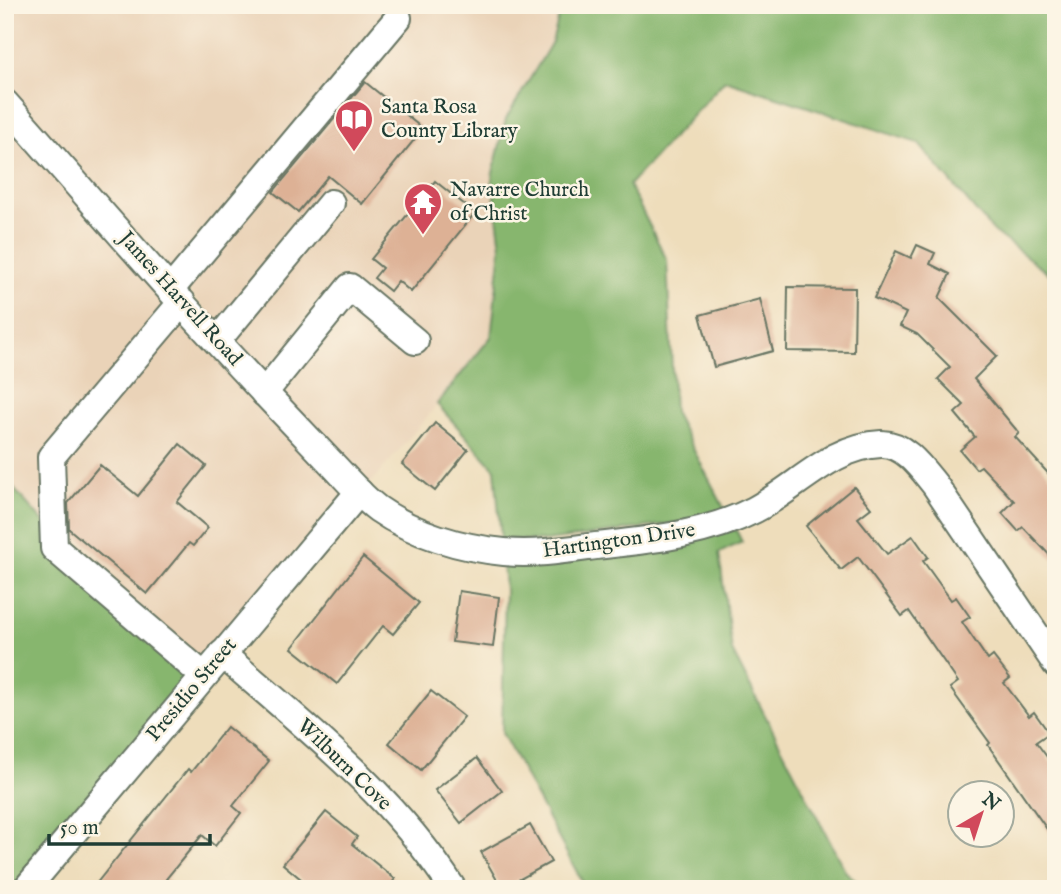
<svg xmlns="http://www.w3.org/2000/svg" width="1061" height="894" font-family="'IM FELL English',serif">
<rect width="100%" height="100%" fill="#fcf5e5"/>
<filter id="ink" filterUnits="userSpaceOnUse"><feTurbulence type="fractalNoise" baseFrequency=".0143" numOctaves="2"/><feDisplacementMap in="SourceGraphic" scale="14" xChannelSelector="R" yChannelSelector="G"/><feConvolveMatrix kernelMatrix="1 2 1 2 8 2 1 2 1" color-interpolation-filters="sRGB"/></filter>
<filter id="wash" filterUnits="userSpaceOnUse"><feTurbulence type="fractalNoise" baseFrequency=".00686" numOctaves="4" result="noise"/><feDisplacementMap in="SourceGraphic" scale="28" xChannelSelector="R" yChannelSelector="G"/><feGaussianBlur stdDeviation="1.57" result="paint"/><feColorMatrix in="noise" values="0 0 0 0 0 0 0 0 0 0 0 0 0 0 0 0 0 1.4 0 .05"/><feComposite in="paint" operator="in"/></filter>
<g filter="url(#wash)">
<rect width="100%" height="100%" fill="#edb"/>
<g fill="#ead3b8">
<polygon points="5,5 562,5 552,42 506,119 492,176 501,247 491,337 446,395 369,485 252,362 5,84"/>
<polygon points="5,122 343,494 186,681 5,479"/>
</g>
<g fill="#87b66e" stroke="#537a51" stroke-width="2">
<polygon points="562,5 1056,5 1056,279 993,231 918,143 725,80 629,185 667,260 674,412 725,510 696,520 547,541 501,539 495,469 437,404 491,337 501,247 492,177 506,119 552,42"/>
<polygon points="5,479 186,681 12,889 5,889"/>
<polygon points="736,530 742,542 719,553 732,651 845,871 864,889 586,889 502,733 505,590 503,564"/>
</g>
<g id="blocks">
<g fill="#ddb195">
<polygon points="365,82 423,129 362,204 328,176 298,212 273,192"/>
<polygon points="435,181 475,213 411,292 398,281 390,291 374,278 382,268 371,259"/>
<polygon points="917,245 935,253 930,264 950,274 939,298 997,356 974,379 1019,433 1015,437 1056,482 1056,562 1023,527 1018,531 1002,513 1014,501 981,466 976,469 960,450 975,437 955,413 964,405 938,379 950,367 917,334 900,326 906,313 874,298 896,251 911,258"/>
<polygon points="788,287 855,288 854,352 787,351"/>
<polygon points="760,299 773,351 714,367 700,315"/>
<polygon points="435,423 468,450 435,491 402,464"/>
<polygon points="180,444 206,466 177,502 208,528 193,546 189,543 147,594 69,529 68,503 100,465 138,496"/>
<polygon points="854,487 871,508 858,518 887,554 913,536 928,557 923,561 951,600 956,597 970,617 962,622 988,660 993,656 1010,678 1004,683 1029,716 1034,712 1049,733 1036,742 1056,769 1056,842 988,745 990,743 950,688 958,682 909,611 902,616 858,557 841,570 806,526"/>
<polygon points="363,557 419,603 393,634 383,626 337,684 292,648"/>
<polygon points="459,591 499,597 493,647 452,642"/>
<polygon points="431,691 464,717 421,770 389,743"/>
<polygon points="227,727 269,761 233,806 241,813 215,846 202,835 166,879 178,889 92,889 188,769 191,772"/>
<polygon points="477,758 502,791 461,823 435,790"/>
<polygon points="326,812 357,837 352,844 395,879 387,889 313,889 283,864"/>
<polygon points="530,825 551,862 502,889 481,852"/>
</g>
</g>
</g>
<g filter="url(#ink)">
<use href="#blocks" fill-opacity="0" stroke="#677563" stroke-width="2"/>
<g fill="none" stroke-linecap="round" stroke-linejoin="round">
<defs>
<g id="minor">
<path d="M5,103C95,204 183,308 277,406C297,427 317,448 337,469C350,483 363,498 378,509C414,534 461,548 504,552C535,555 566,550 596,546C650,540 705,535 754,510C797,488 831,446 881,444C904,443 922,469 935,485L1056,664"/>
<polyline points="171,289 398,18"/>
<polyline points="182,302 51,457 54,548 204,676"/>
<polyline points="217,341 331,203"/>
<polyline points="264,393 350,287 415,341"/>
<path d="M222,654C305,726 394,796 453,889"/>
<polyline points="26,889 359,492"/>
</g>
</defs>
<use href="#minor" stroke="#677563" stroke-width="30"/>
<use href="#minor" stroke="#fff" stroke-width="26"/>
</g>
</g>
<defs>
<symbol id="library-pin" viewBox="-11 -11 22 30"><path d="M0 17L-7.5 6A9.5 9.5 0 1 1 7.5 6Z" fill="#d1495b" stroke="#fcf5e5"/><path d="M-6-4Q-3-5.5-.7-3.5V5Q-3 3-6 4ZM6-4Q3-5.5 .7-3.5V5Q3 3 6 4Z" fill="#fff"/></symbol>
<symbol id="temple-pin" viewBox="-11 -11 22 30"><path d="M0 17L-7.5 6A9.5 9.5 0 1 1 7.5 6Z" fill="#d1495b" stroke="#fcf5e5"/><path d="M0-6L5-2H3V0L6.5 2.5H4V6H1.5V3h-3V6H-4V2.5H-6.5L-3 0V-2H-5Z" fill="#fff"/></symbol>
</defs>
<g fill-rule="evenodd">
<use href="#library-pin" x="332" y="97" width="44" height="60"/>
<use href="#temple-pin" x="401" y="180" width="44" height="60"/>
</g>
<g text-anchor="middle" dominant-baseline="central" stroke-width="5" stroke-linejoin="round" paint-order="stroke">
<g font-size="21" fill="#1f3d34" stroke="#fcf5e5" text-anchor="start">
<text x="381" y="107">Santa Rosa<tspan x="381" dy="24">County Library</tspan></text>
<text x="450" y="190">Navarre Church<tspan x="450" dy="24">of Christ</tspan></text>
</g>
<g font-size="21" fill="#1f3d34" stroke="#fcf5e5">
<text transform="translate(180 299) rotate(48)">James Harvell Road</text>
<text transform="translate(619 541) rotate(-8)">Hartington Drive</text>
<text transform="translate(192 690) rotate(-50)">Presidio Street</text>
<text transform="translate(344 765) rotate(44)">Wilburn Cove</text>
</g>
</g>
<rect width="1061" height="894" fill="none" stroke="#fcf5e5" stroke-width="28"/>
<g transform="translate(981 814) rotate(39)"><circle r="33" fill="#fcf5e5" stroke="#a4ab9e" stroke-width="2"/>
<path d="M0-5L12 26L0 18L-12 26Z" fill="#d1495b"/>
<text y="-10" font-size="19" font-weight="bold" text-anchor="middle" fill="#1f3d34">N</text>
</g>
<path d="M49 834v10h161v-10" fill="none" stroke="#1f3d34" stroke-width="3.5"/>
<text x="60" y="834" font-size="21" fill="#1f3d34" stroke="#fcf5e5" stroke-width="5" paint-order="stroke">50 m</text>
</svg>
